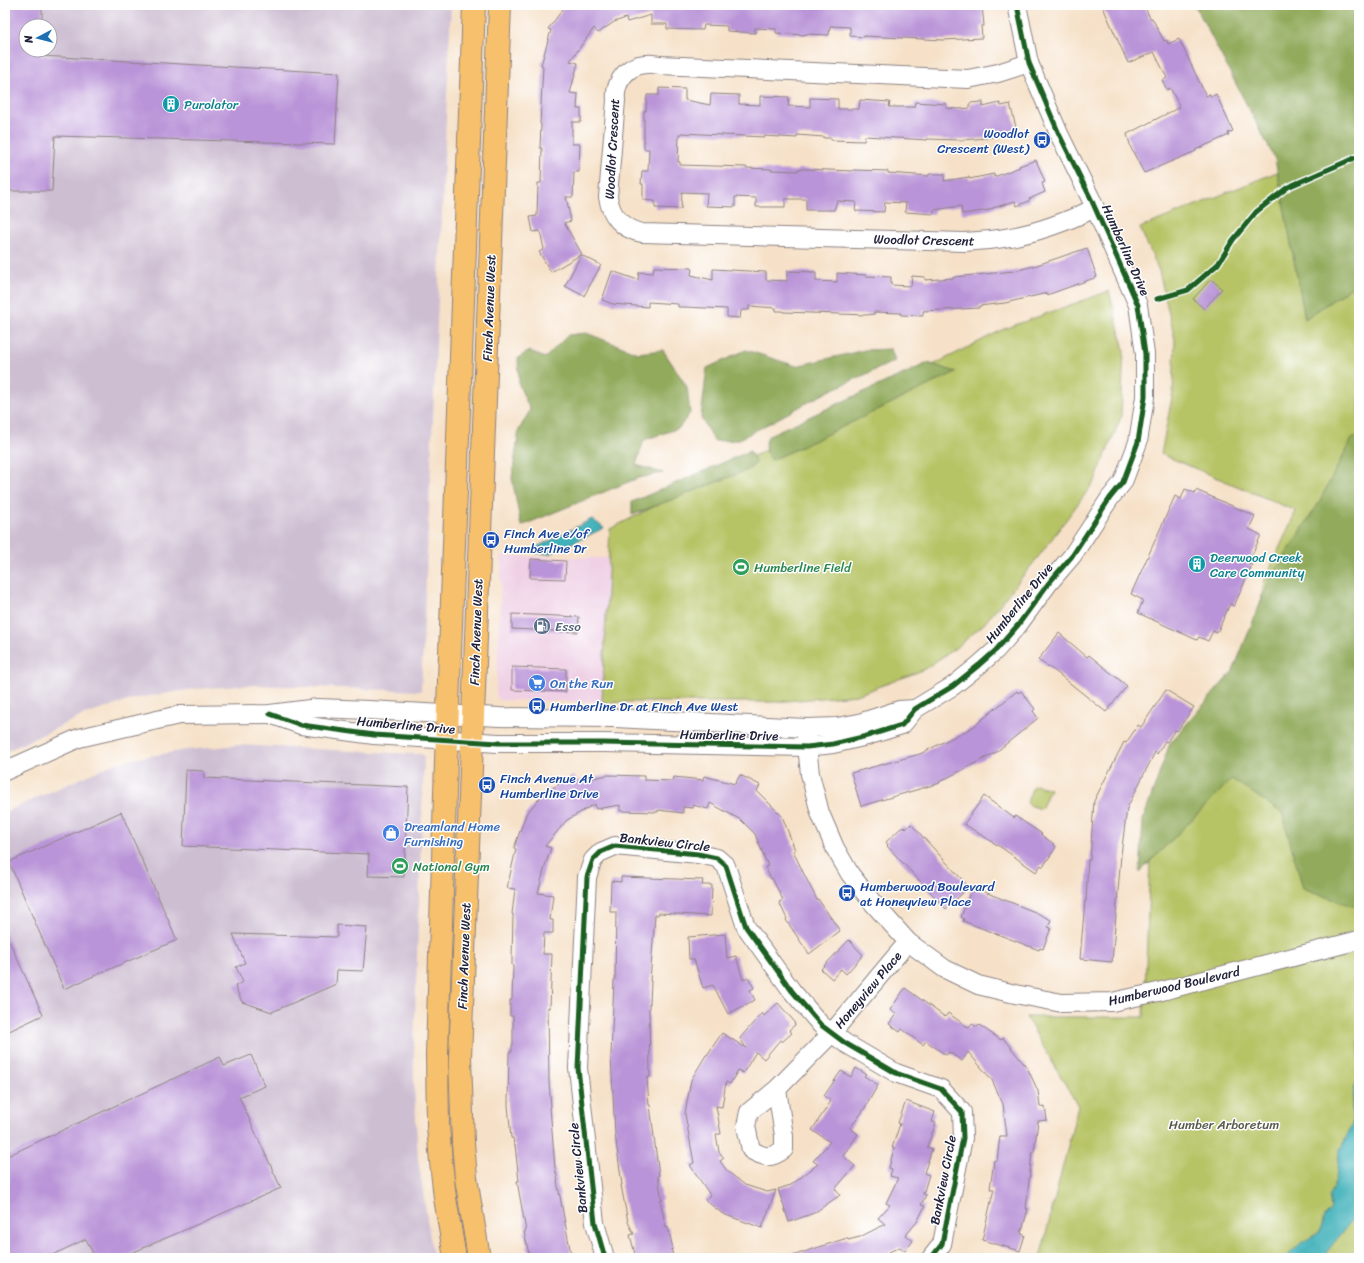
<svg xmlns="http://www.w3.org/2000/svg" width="1364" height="1263" font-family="Sriracha,sans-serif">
<rect width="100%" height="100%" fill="#fff"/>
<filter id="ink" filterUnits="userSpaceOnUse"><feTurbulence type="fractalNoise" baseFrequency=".025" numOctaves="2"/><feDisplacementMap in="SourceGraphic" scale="8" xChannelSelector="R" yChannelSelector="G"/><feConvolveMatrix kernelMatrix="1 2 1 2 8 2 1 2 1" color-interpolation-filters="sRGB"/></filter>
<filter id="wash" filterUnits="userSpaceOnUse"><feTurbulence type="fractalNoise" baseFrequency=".012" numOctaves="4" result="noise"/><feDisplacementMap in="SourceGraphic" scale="16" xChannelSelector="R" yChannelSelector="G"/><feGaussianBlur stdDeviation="0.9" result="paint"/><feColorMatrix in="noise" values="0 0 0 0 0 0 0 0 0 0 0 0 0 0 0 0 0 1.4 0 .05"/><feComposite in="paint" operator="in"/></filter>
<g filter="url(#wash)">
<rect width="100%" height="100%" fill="#f6e1c8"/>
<polygon fill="#efd0e5" points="502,556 608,558 602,702 498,700 496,695"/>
<g fill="#cdbed2" fill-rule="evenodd">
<path d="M5,5H451L421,691L253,685L195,689L137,698L82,716L5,752ZM26,26H50V50H26Z"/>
<polygon points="240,745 411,754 421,754 424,756 414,1044 414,1083 418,1158 433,1258 5,1258 5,812 113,764 132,759 186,750"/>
</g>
<g fill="#b7c466" stroke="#6c7350">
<polygon points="1359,5 1359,1258 1040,1258 1078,1106 1026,1017 1144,1017 1151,832 1251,652 1264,582 1296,511 1161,454 1173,392 1175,340 1159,271 1140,228 1304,161"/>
<polygon points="1109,291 1124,350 1121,417 1095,481 1039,556 984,624 957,647 923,670 857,695 775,702 602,702 610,529 1004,329"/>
<polygon points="1036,785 1050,789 1041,809 1029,805 1027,802 1033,786"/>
</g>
<g fill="#91aa5b" stroke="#5a664b">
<polygon points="1195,5 1359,5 1359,282 1305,319 1275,159"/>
<polygon points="586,333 638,353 663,350 687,387 690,413 679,428 644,440 636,465 663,473 638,478 521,526 512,478 519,430 530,410 519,385 518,358 529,351 545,358 568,335"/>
<polygon points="891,349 895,361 829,391 738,440 714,441 701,418 707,368 746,350 796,366 865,350"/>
<path d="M928,363L956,372L803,446L772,460C763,450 764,446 769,435Z"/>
<polygon points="1359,436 1359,905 1351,906 1303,888 1282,813 1232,779 1140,872 1143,820 1170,743 1233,671 1270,579 1317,506 1353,437"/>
<polygon points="750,451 756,463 748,470 632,515 632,502"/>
</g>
<g fill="#41b1b9" stroke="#326a7a">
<polygon points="592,519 604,528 549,554 527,552"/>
<path d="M1359,1077V1196C1356,1204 1350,1212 1352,1220L1322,1258H1285L1301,1243L1320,1232L1324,1216L1331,1209L1329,1196L1336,1179L1339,1152L1352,1125V1106L1355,1085Z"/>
</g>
<g id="blocks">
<g fill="#ba94d8">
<polygon points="5,5 42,5 42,26 26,26 26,50 41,50 41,56 339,73 335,144 55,136 52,191 5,191"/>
<polygon points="566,5 938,5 938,9 964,7 964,5 982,5 984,26 981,26 982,38 943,40 864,36 864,37 850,36 850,27 830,26 829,35 805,34 805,35 776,33 776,29 755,28 755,33 727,31 727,26 704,25 703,30 667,29 667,24 651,24 651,15 627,22 626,18 614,22 598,33 594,28 570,61 578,63 570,93 578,94 577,109 581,109 581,122 572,122 572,144 580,144 579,172 574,172 573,197 566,197 571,221 564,223 582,254 551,272 539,252 544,249 540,231 533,232 530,217 537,216 538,183 541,183 542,148 540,148 541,124 540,124 543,66 541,65 551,30 548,29"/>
<polygon points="1102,5 1144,5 1150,18 1152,18 1164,41 1167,40 1168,44 1179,39 1206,96 1210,94 1211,97 1216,94 1233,131 1228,133 1229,135 1195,150 1196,151 1144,173 1131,148 1127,134 1180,107 1170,88 1167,90 1162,80 1167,78 1154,52 1128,63"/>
<polygon points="659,88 685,89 685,100 710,105 711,94 739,95 739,104 760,105 760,96 789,97 788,106 810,107 810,98 838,99 838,109 859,109 860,100 890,102 889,107 914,107 915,102 946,104 946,108 958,109 970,108 970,103 983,102 983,107 1000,103 1001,106 1010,104 1017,131 988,138 961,140 927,139 927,140 865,136 864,141 831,140 831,138 824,138 824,137 797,135 797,138 765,136 765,137 681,133 681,135 679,135 678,162 680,162 680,165 746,167 746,168 771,169 771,170 798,171 798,169 805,169 853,171 853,170 888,171 888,173 929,176 929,174 945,174 944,181 969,177 969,179 994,174 994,177 1020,167 1019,166 1036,160 1045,182 1042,183 1045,192 1029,199 1029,201 1017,206 1015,201 990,209 990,210 962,214 961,206 934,210 934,214 920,213 905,212 906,203 885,202 884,212 855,211 856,202 837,201 834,210 806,210 806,199 785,199 785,207 756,207 756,198 735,197 735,207 706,206 707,193 682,192 681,209 655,208 655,201 643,200 643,184 641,184 642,171 648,171 649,149 644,149 644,111 646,111 647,95 659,95"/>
<polygon points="1087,248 1097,277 1047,295 1047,293 1005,303 979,306 979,308 923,311 923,316 901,315 901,313 874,312 874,314 867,315 783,312 783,311 776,311 776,308 749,306 749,310 742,310 741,311 740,318 727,317 727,309 684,307 678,307 678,304 648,302 648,307 613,304 602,300 612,271 638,280 639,272 653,273 654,267 692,268 691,275 713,280 713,269 766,272 766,280 787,281 787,271 816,272 816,281 837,282 837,273 866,275 866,276 891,277 891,285 911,286 912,276 925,277 925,280 954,278 954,277 1014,271 1034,266"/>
<polygon points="581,255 601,265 584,296 565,286"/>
<polygon points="1211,279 1222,289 1204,309 1193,299"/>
<polygon points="1185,489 1195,493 1196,490 1255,516 1249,529 1261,535 1248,564 1252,565 1234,606 1230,604 1217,633 1213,631 1208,641 1199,637 1197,640 1138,613 1143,600 1131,594 1175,496 1181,499"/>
<polygon points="531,559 566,561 565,579 530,578"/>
<polygon points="512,614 579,617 578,632 512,629"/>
<polygon points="1059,633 1087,657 1089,655 1127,686 1106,712 1056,672 1038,660"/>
<polygon points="512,667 566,669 566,692 512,690"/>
<polygon points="1166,690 1194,707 1177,731 1175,730 1167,742 1165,741 1157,754 1155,752 1127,808 1121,855 1112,962 1080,959 1085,901 1086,901 1088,860 1090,860 1094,801 1122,746 1124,742 1126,743 1138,725 1141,727"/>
<polygon points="1017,691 1018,693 1021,691 1035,709 1033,711 1038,718 995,753 939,782 940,783 861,806 851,773 920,754 973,727"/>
<polygon points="186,770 204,771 204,778 408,787 404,877 368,876 369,854 183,846"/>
<polygon points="608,775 644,776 644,780 673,781 674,777 703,780 704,776 735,784 740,775 760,785 757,791 782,816 795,850 793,851 803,872 817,900 818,899 840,931 809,954 786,920 787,919 779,902 783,900 772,878 771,879 765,867 768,866 755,834 741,820 710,803 708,809 693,805 693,808 683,807 683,813 658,810 658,812 620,811 620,805 596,809 595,804 567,820 545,846 551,848 546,863 538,893 553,895 550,920 553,920 553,933 544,933 543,954 552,954 550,1008 548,1007 549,1082 551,1107 550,1107 555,1168 558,1181 557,1181 571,1254 561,1256 562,1258 530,1258 524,1232 526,1231 517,1181 519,1181 515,1145 514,1145 513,1138 511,1138 508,1105 509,1052 512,1052 512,1045 513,1045 513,1016 510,1016 510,1000 512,1000 513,966 512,965 512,959 513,914 512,914 515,889 507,888 516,849 514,848 526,814 544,793 573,776 577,781"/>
<polygon points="984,796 1014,818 1015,816 1042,834 1041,835 1054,844 1054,845 1056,847 1043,867 1041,865 1036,872 1002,848 964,824"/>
<polygon points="121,812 177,940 64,989 9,862"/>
<polygon points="911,824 969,887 946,909 887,846 888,845 886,842 903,826 906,829"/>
<polygon points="621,877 703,880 702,885 712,885 711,916 659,913 658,915 655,915 650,981 651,981 650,1004 649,1004 650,1077 647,1078 649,1105 650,1105 659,1176 658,1176 662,1200 660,1200 666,1228 668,1227 673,1249 671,1249 674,1258 636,1258 630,1235 634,1234 628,1222 621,1185 622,1185 615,1134 611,1056 614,980 615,980 616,912 610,912 611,881 621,882"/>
<polygon points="972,887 1035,912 1051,920 1048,927 1051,928 1043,949 1040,948 1039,950 963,921 964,919 961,917"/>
<polygon points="337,925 367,927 363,971 337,970 336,984 272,1012 242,1002 235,986 243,982 236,967 245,963 233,934 337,937"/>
<polygon points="5,932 43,1015 5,1033"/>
<polygon points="725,934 727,958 736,956 743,980 748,977 754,988 750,990 755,1000 728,1014 713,985 703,988 694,959 689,959 688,937"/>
<polygon points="849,940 863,955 846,974 841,969 832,979 821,969"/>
<polygon points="905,988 945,1017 948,1013 969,1028 972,1024 977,1027 979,1025 1001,1040 1003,1038 1024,1064 1025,1063 1038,1091 1040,1107 1045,1106 1047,1120 1038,1121 1034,1152 1032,1152 1026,1209 1028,1209 1021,1234 1025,1235 1020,1251 982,1240 994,1189 990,1189 994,1160 997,1161 1000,1136 1007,1136 1003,1104 992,1080 968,1052 962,1061 949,1052 946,1055 926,1041 923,1045 902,1029 900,1032 889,1024 896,1014 890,1010"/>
<polygon points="778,1003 793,1020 795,1025 789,1030 792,1033 782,1042 780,1040 764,1059 756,1052 743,1073 738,1070 730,1084 726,1082 722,1107 716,1106 721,1134 716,1134 719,1152 724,1158 720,1161 727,1171 745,1185 767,1192 776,1190 762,1228 723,1214 705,1200 710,1195 690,1165 694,1163 685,1114 691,1080 706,1055 707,1055 722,1033 746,1048 740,1038 762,1013 764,1016"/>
<polygon points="251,1055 265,1086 239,1097 281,1188 120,1258 95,1258 86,1239 46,1258 5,1258 5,1157 220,1057 224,1066"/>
<polygon points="856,1068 866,1074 864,1076 878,1085 863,1111 850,1128 858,1134 843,1156 855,1166 835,1189 840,1195 814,1213 789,1222 778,1189 791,1185 818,1164 813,1161 830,1142 812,1130 831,1101 824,1096 841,1071 851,1077"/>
<polygon points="906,1101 935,1112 932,1122 936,1123 927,1147 932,1149 924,1173 929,1175 923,1194 926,1195 921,1205 925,1206 917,1222 906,1235 913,1241 905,1251 900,1247 876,1258 792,1258 792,1256 847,1238 848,1240 860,1237 885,1224 878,1218 890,1205 886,1203 898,1178 890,1176 892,1169 889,1168 894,1148 892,1148 900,1124 898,1123"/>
</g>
</g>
</g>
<g filter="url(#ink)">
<use href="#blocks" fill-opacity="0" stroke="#8c8282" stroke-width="1"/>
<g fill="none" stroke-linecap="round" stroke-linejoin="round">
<defs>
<g id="minor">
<path d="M1029,63L998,73L968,79L660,65C656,65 652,63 647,64C628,64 614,82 616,100L608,197C611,216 622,229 642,233L964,242C980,241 995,240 1010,237C1040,232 1068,221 1095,208"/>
<polyline points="270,714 301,725 374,735 498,743 603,743 807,747 833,744 867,736 902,725 915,709 953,686 979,665 996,650 1018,625 1048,584 1072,556 1110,498 1123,482 1138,442 1145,397 1145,354 1138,305 1091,199 1059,134 1029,63 1017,5"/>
<polyline points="806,736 810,774 820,813 835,848 850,874 873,903 908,942 945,969 978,985 1015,994 1062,1003 1112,1002 1158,992 1359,940"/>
<polyline points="5,771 79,738 179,715 270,714 318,708 369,710 499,717 615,718 806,728 837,727 859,723 899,710 915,709"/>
<path d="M777,1089L784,1136V1149C771,1159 765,1158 751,1150L746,1126L749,1112L777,1089L831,1034L891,962L908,942"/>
<polyline points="605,1258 595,1223 578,1068 587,877 593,860 601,852 615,846 698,854 717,858 726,866 746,927 792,991 821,1025 845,1043 896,1073 941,1089 962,1112 963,1138 942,1244 931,1258"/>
</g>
<g id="major">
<polyline points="455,1258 445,1198 441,1162 438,1126 437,1054 446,761 474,5"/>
<polyline points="479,1258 466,1178 463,1143 460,1058 500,5"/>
</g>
</defs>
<use href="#minor" stroke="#8c8282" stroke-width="20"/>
<use href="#major" stroke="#8c8282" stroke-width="24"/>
<use href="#minor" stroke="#fff" stroke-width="18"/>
<use href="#major" stroke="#f7c06c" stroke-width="22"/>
<defs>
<g id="cycleway">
<polyline points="1157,299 1188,290 1218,264 1233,240 1256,212 1288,187 1359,156"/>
<polyline points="270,714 301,725 374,735 498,743 603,743 807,747 833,744 867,736 902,725 915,709 953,686 979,665 996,650 1018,625 1048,584 1072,556 1110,498 1123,482 1138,442 1145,397 1145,354 1138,305 1091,199 1059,134 1029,63 1017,5"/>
<polyline points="605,1258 595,1223 578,1068 587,877 593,860 601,852 615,846 698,854 717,858 726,866 746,927 792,991 821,1025 845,1043 896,1073 941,1089 962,1112 963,1138 942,1244 931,1258"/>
</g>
</defs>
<use href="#cycleway" stroke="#fff" stroke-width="8"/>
<use href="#cycleway" stroke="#1b5e20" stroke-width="5"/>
</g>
</g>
<defs>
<symbol id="building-disc" viewBox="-11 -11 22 22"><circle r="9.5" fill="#0f9aa8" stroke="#fff"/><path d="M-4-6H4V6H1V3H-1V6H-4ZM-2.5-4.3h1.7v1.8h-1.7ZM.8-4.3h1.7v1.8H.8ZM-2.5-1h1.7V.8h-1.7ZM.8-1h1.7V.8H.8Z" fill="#fff"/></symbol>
<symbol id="bus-disc" viewBox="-11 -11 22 22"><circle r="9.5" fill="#1a4fb4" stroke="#fff"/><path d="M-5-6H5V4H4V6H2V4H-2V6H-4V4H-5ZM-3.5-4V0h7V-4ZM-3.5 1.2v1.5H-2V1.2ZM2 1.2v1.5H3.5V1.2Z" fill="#fff"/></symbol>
<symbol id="stadium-disc" viewBox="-11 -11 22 22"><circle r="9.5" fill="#2e9e5b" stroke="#fff"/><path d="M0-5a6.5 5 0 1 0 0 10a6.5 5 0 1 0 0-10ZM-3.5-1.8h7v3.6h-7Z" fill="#fff"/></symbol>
<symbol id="fuel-disc" viewBox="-11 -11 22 22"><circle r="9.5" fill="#5c6f8a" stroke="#fff"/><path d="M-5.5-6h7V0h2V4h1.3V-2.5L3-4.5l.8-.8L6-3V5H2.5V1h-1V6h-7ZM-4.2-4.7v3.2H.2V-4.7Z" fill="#fff"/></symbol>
<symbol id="supermarket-disc" viewBox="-11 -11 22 22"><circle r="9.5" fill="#3f7fe0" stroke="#fff"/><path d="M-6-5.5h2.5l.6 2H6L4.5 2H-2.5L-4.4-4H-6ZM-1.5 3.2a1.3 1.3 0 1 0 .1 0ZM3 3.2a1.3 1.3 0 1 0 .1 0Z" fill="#fff"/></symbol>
<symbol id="shop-disc" viewBox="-11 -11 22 22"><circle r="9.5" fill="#3f7fe0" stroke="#fff"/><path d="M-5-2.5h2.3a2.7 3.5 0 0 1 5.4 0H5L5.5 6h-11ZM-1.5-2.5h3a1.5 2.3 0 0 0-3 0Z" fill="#fff"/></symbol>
</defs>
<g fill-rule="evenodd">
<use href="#building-disc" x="161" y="94" width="20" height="20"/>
<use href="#bus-disc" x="1032" y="130" width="20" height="20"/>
<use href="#bus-disc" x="481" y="530" width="20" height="20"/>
<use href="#building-disc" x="1187" y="554" width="20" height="20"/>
<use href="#stadium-disc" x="731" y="557" width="20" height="20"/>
<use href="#fuel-disc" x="532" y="616" width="20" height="20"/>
<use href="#supermarket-disc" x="527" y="673" width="20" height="20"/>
<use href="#bus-disc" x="527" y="696" width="20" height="20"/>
<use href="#bus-disc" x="477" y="775" width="20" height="20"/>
<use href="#shop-disc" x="381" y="823" width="20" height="20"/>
<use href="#stadium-disc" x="390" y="856" width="20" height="20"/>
<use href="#bus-disc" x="837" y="883" width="20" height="20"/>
</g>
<g text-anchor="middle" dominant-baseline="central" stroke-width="3" stroke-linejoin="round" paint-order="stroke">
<g font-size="13" fill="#0d838f" stroke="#fff" text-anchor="start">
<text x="184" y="104">Purolator</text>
<text x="1210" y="557">Deerwood Creek<tspan x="1210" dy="15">Care Community</tspan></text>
</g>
<g font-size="13" fill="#164399" stroke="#fff" text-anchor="start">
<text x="1029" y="133" text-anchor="end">Woodlot<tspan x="1029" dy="15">Crescent (West)</tspan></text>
<text x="504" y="533">Finch Ave e/of<tspan x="504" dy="15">Humberline Dr</tspan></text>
<text x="550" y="706">Humberline Dr at Finch Ave West</text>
<text x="500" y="778">Finch Avenue At<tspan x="500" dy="15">Humberline Drive</tspan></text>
<text x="860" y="886">Humberwood Boulevard<tspan x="860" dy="15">at Honeyview Place</tspan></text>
</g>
<g font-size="13" fill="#22223b" stroke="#fff">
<text transform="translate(612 149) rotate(-87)">Woodlot Crescent</text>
<text transform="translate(924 240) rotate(1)">Woodlot Crescent</text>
<text transform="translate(1126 250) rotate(66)">Humberline Drive</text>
<text transform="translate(489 308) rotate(-88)">Finch Avenue West</text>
<text transform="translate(1019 603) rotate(-51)">Humberline Drive</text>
<text transform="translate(476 632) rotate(-88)">Finch Avenue West</text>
<text transform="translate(406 725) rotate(5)">Humberline Drive</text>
<text transform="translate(729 735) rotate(1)">Humberline Drive</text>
<text transform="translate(665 842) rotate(6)">Bankview Circle</text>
<text transform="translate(464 956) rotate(-88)">Finch Avenue West</text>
<text transform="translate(1174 986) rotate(-13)">Humberwood Boulevard</text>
<text transform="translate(868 990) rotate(-50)">Honeyview Place</text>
<text transform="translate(578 1168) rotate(-96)">Bankview Circle</text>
<text transform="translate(943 1180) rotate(-79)">Bankview Circle</text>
</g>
<g font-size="13" fill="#27864d" stroke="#fff" text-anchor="start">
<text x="754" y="567">Humberline Field</text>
<text x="413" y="866">National Gym</text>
</g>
<g font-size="13" fill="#4e5e75" stroke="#fff" text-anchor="start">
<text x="555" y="626">Esso</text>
</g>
<g font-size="13" fill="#366cbe" stroke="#fff" text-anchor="start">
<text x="550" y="683">On the Run</text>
<text x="404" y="826">Dreamland Home<tspan x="404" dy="15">Furnishing</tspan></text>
</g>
<g font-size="13" fill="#565b4a" stroke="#fff">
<text x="1224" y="1124">Humber Arboretum</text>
</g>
</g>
<rect width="1364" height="1263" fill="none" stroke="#fff" stroke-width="20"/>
<g transform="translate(38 38) rotate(263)"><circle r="19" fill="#ffffff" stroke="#a7a7b1"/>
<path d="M0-3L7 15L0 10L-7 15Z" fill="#1f6fb2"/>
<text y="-6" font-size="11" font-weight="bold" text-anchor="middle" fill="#22223b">N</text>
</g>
</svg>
